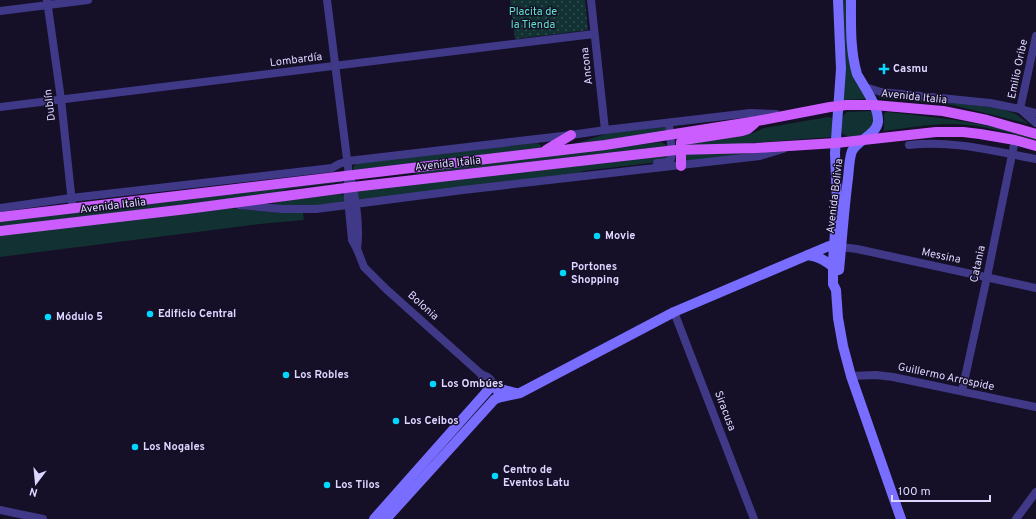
<svg xmlns="http://www.w3.org/2000/svg" width="1036" height="519" font-family="Overpass,sans-serif">
<defs>
<pattern id="park-dots" width="8" height="8" patternUnits="userSpaceOnUse"><rect width="8" height="8" fill="#123132"/><path d="M2 2h.1M6 6h.1" fill="none" stroke="#344e51" stroke-width="1.8" stroke-linecap="round"/></pattern>
</defs>
<rect width="100%" height="100%" fill="#150f28"/>
<g fill="#123132">
<polygon points="843,0 847,0 850,48 866,98 865,99 843,100 846,63"/>
<polygon points="880,96 981,106 1002,109 1016,114 1029,124 953,105 879,98"/>
<path d="M869,111L873,113L875,116L872,129C864,134 852,141 843,134C840,128 841,116 847,112Z"/>
<path d="M887,112C915,115 944,118 973,123C994,126 1015,132 1036,138V140C1009,133 980,124 951,124C929,124 906,128 884,131V113Z"/>
<polygon points="828,117 832,118 833,120 831,137 737,144 685,145 686,144 753,133 764,128"/>
<polygon points="666,127 666,131 574,145 574,144 609,133"/>
<polygon points="661,142 668,146 412,175 426,170"/>
<polygon points="537,143 541,145 541,147 540,148 354,170 353,168 354,166 358,163"/>
<polygon points="758,152 685,162 684,153"/>
<polygon points="668,154 668,161 583,171 575,175 359,201 357,194 358,191"/>
<polygon points="343,180 343,182 288,189 276,193 0,227 0,221"/>
<polygon points="340,194 344,196 344,200 343,202 298,208 272,204 289,200"/>
<polygon points="220,207 282,213 303,213 304,220 260,224 0,257 0,233"/>
</g>
<polygon fill="url(#park-dots)" points="510,0 585,0 588,30 515,39"/>
<g fill="none" stroke-linecap="round" stroke-linejoin="round">
<g stroke="#403988" stroke-width="8">
<polyline points="47,0 61,99 72,203"/>
<path d="M327,0L349,175C356,194 360,228 357,249"/>
<polyline points="591,0 605,130"/>
<polyline points="0,11 88,0"/>
<polyline points="1036,36 1020,109 1036,123"/>
<polyline points="865,87 881,92 990,103 1020,109 1036,113"/>
<polyline points="0,107 594,34"/>
<path d="M909,145C953,140 993,151 1036,159"/>
<polyline points="657,163 667,162 671,159 672,154 669,123"/>
<path d="M349,175L347,188L352,240L357,249L364,267L386,289L481,374C488,376 493,381 495,387"/>
<polyline points="239,205 282,209 316,209 463,190 760,156 783,149"/>
<polyline points="0,208 71,198 332,168 339,164 348,161 571,135 605,130 750,113 776,114"/>
<polyline points="841,247 857,249 1036,288"/>
<polyline points="674,312 754,519"/>
<polyline points="481,374 482,377 487,390"/>
<polyline points="851,376 876,375 893,377 1036,407"/>
<polyline points="962,391 987,277 1015,140"/>
<polyline points="0,510 43,519"/>
<polyline points="1016,519 1036,492"/>
</g>
<g stroke="#786dff" stroke-width="10">
<polyline points="838,0 841,69 835,153 837,203 833,261 833,284 836,290 838,318 843,346 851,376 901,519"/>
<path d="M808,255C819,257 825,260 833,267"/>
<path d="M839,270C842,240 844,209 848,178C849,170 849,159 852,151C858,140 876,135 878,122C879,107 864,87 857,74C850,50 851,25 851,0"/>
<polyline points="497,398 520,393 674,312 829,246 841,247"/>
<path d="M374,519L490,388C497,386 508,392 516,393"/>
<polyline points="386,519 494,400 497,398 499,393"/>
</g>
<g stroke="#cb5dff" stroke-width="10">
<polyline points="546,150 571,135"/>
<polyline points="681,166 681,142 684,140 742,131 748,129 754,124"/>
<polyline points="0,217 605,145 757,121 830,107 846,105 874,105 943,111 987,120 1036,134"/>
<polyline points="0,231 187,209 353,187 676,150 756,148 836,143 936,132 963,132 980,134 1015,140 1036,146"/>
</g>
</g>
<g fill="#02d8ff" stroke="#150f28" stroke-width="1.5">
<path d="M882 63h4v4h4v4h-4v4h-4v-4h-4v-4h4z"/>
<circle cx="597" cy="236" r="4"/>
<circle cx="563" cy="273" r="4"/>
<circle cx="150" cy="314" r="4"/>
<circle cx="48" cy="317" r="4"/>
<circle cx="286" cy="375" r="4"/>
<circle cx="433" cy="384" r="4"/>
<circle cx="396" cy="421" r="4"/>
<circle cx="135" cy="447" r="4"/>
<circle cx="495" cy="476" r="4"/>
<circle cx="327" cy="485" r="4"/>
</g>
<g text-anchor="middle" dominant-baseline="central" stroke-width="3" stroke-linejoin="round" paint-order="stroke">
<g font-size="11" fill="#5ee3c9" stroke="#150f28">
<text x="533" y="12">Placita de<tspan x="533" dy="13">la Tienda</tspan></text>
</g>
<g font-size="11" fill="#ddd6ff" stroke="#150f28">
<text transform="translate(296 60) rotate(-7)">Lombardía</text>
<text transform="translate(587 66) rotate(-97)">Ancona</text>
<text transform="translate(1018 69) rotate(-78)">Emilio Oribe</text>
<text transform="translate(914 97) rotate(6)">Avenida Italia</text>
<text transform="translate(50 105) rotate(-97)">Dublín</text>
<text transform="translate(448 164) rotate(-6)">Avenida Italia</text>
<text transform="translate(835 196) rotate(-83)">Avenida Bolivia</text>
<text transform="translate(113 206) rotate(-7)">Avenida Italia</text>
<text transform="translate(941 256) rotate(12)">Messina</text>
<text transform="translate(978 264) rotate(-78)">Catania</text>
<text transform="translate(423 306) rotate(42)">Bolonia</text>
<text transform="translate(946 377) rotate(12)">Guillermo Arrospide</text>
<text transform="translate(725 411) rotate(69)">Siracusa</text>
</g>
<g font-size="11" font-weight="bold" fill="#ddd6ff" stroke="#150f28" text-anchor="start">
<text x="893" y="69">Casmu</text>
<text x="605" y="236">Movie</text>
<text x="571" y="267">Portones<tspan x="571" dy="13">Shopping</tspan></text>
<text x="158" y="314">Edificio Central</text>
<text x="56" y="317">Módulo 5</text>
<text x="294" y="375">Los Robles</text>
<text x="441" y="384">Los Ombúes</text>
<text x="404" y="421">Los Ceibos</text>
<text x="143" y="447">Los Nogales</text>
<text x="503" y="470">Centro de<tspan x="503" dy="13">Eventos Latu</tspan></text>
<text x="335" y="485">Los Tilos</text>
</g>
</g>
<g transform="translate(36 483) rotate(196)" stroke="#150f28" stroke-width="3" paint-order="stroke">
<path d="M0-3L7 15L0 10L-7 15Z" fill="#ddd6ff"/>
<text y="-6" font-size="11" font-weight="bold" text-anchor="middle" fill="#ddd6ff">N</text>
</g>
<path d="M892 495v6h98v-6" fill="none" stroke="#ddd6ff" stroke-width="2"/>
<text x="898" y="495" font-size="12" fill="#ddd6ff" stroke="#150f28" stroke-width="3" paint-order="stroke">100 m</text>
</svg>
